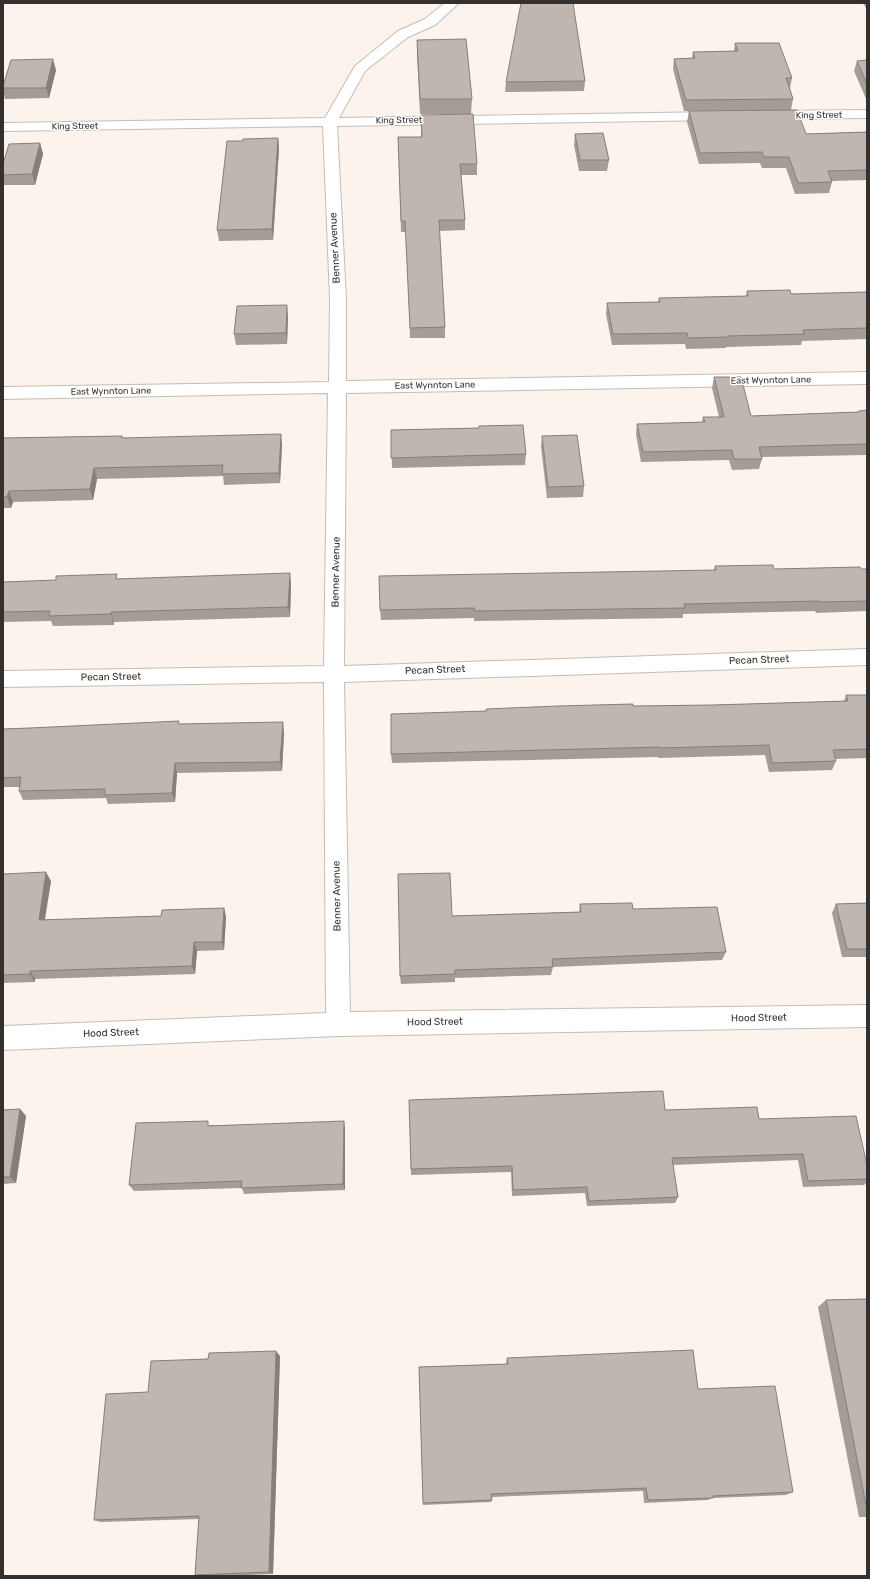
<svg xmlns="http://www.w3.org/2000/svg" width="870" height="1579" font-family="Rubik,sans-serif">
<rect width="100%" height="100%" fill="#fbf3ec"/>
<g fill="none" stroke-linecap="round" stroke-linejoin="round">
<defs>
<g id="street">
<polygon points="445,3 459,3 435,25 408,37 365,71 339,118 718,112 723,113 725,116 723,119 718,120 337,126 346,299 346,381 867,372 867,384 346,393 344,666 867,649 867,665 344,682 350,1012 867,1005 867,1027 338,1036 3,1050 3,1026 326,1013 324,682 3,687 3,671 324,666 328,393 3,399 3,387 329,382 330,299 323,126 3,131 3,123 325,118 355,66 398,31 425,19"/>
<polygon points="867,110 867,118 770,119 765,118 763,115 765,112 770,111"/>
</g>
</defs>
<use href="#street" stroke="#c4bdb5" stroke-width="2"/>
<use href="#street" fill="#fff" fill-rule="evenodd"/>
</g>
<g fill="#a39d96">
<polygon points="863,3 867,3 867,8 866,8"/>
<polygon points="417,40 472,99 471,114 420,114 417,55"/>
<polygon points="735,43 792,78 790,88 793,99 791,110 684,111 673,69 674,59 692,58 693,52 734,51"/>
<polygon points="867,60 867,101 854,71 857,61"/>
<polygon points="56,70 49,98 5,99 3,91 3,86"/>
<polygon points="585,81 584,91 505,92 506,82"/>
<polygon points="689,111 806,134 867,132 867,180 832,181 832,182 829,193 795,194 786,168 762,168 760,163 699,164 687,122"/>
<polygon points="421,115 477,164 477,175 461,175 465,220 465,230 439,231 445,327 445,338 410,338 406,232 401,232 398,137 421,137"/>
<polygon points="575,134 609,160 607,171 579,171 574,145"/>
<polygon points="278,138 279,149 273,240 219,241 217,230 243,141"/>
<polygon points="40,143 43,154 35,185 3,185 3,164"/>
<polygon points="747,291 791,294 867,292 867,339 802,341 801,345 726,347 726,348 686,349 685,344 612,345 606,314 607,303 658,302 659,298 746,296"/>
<polygon points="288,316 287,344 236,345 234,334"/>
<polygon points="714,377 751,416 858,412 859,411 867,410 867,457 866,455 762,457 762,459 759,469 732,470 729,460 641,462 636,434 637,424 702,422 703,417 719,417 712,388"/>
<polygon points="479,428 526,454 525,465 392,468 391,430"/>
<polygon points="122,436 123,438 282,445 280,483 224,485 223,476 97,479 93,500 13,502 11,508 3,508 3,438"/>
<polygon points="542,436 584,486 583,497 547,498 541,447"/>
<polygon points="715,566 774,569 867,569 867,611 816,613 815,611 683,614 683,618 474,621 474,618 381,620 380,610 714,570"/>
<polygon points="118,579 291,583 290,617 114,622 114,625 53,626 51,621 3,622 3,582"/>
<polygon points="846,695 867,695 867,758 836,759 836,761 832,770 769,772 765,755 658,758 658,757 392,763 391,754 486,711 633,706 713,705 844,701"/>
<polygon points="180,724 284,732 282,771 177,773 175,802 108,804 106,798 23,800 19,791 19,787 3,787 3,729"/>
<polygon points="3,874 51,881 45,920 161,916 224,908 226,917 224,950 197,951 195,974 35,979 35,982 3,983"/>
<polygon points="867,903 867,957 842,957 832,913 836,904"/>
<polygon points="580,904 633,909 726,952 722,960 553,967 551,975 455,978 455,982 401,984 400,976 452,916 579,912"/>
<polygon points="409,1100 665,1110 759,1119 867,1165 867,1182 864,1185 803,1187 798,1160 673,1165 678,1197 675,1203 587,1206 585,1193 512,1196 511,1172 411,1175"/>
<polygon points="20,1109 26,1116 16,1183 3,1184 3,1110"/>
<polygon points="210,1125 345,1128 345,1190 244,1194 242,1188 134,1191 129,1185"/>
<polygon points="867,1299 867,1517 859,1517 818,1307 826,1300"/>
<polygon points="280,1356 273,1574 223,1576 197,1576 195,1575 199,1519 101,1522 94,1520 148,1392"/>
<polygon points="507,1358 698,1389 793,1492 786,1495 712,1498 708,1500 644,1503 643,1491 492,1497 492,1500 491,1502 423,1505 419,1367 506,1364"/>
</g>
<g fill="#857f7a">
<polygon points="53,59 56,70 49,98 46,88"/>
<polygon points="278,138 279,149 273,240 272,229"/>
<polygon points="40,143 43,154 35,185 32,174"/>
<polygon points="287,305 288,316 287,344 286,333"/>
<polygon points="281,434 282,445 280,483 279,473"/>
<polygon points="94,468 97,479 93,500 90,489"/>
<polygon points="9,491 13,502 11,508 7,497"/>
<polygon points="290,573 291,583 290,617 288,607"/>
<polygon points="111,612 114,622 114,625 111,614"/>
<polygon points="283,722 284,732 282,771 280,762"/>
<polygon points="175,763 177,773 175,802 172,793"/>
<polygon points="46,872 51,881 43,928 39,920"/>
<polygon points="224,908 226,917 224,950 222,942"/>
<polygon points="194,942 197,951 195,974 192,966"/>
<polygon points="30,971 35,979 35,982 30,974"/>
<polygon points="20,1109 26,1116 16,1183 10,1177"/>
<polygon points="344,1121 345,1128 345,1190 343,1184"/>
<polygon points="276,1351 280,1356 273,1574 269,1572"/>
</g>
<g fill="#beb6af" stroke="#857f7a">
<polygon points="521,3 573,3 585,81 506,82"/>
<polygon points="466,39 472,99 420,99 417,40"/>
<polygon points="735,43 779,43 792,78 786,78 793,99 686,100 674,59 695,58 693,52 738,51"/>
<polygon points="53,59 46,88 3,88 3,86 11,60"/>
<polygon points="867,60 867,84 857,61"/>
<polygon points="797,110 806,134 867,132 867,170 828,171 832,182 798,183 789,157 764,157 762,152 700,153 689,111"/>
<polygon points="473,114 477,164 460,164 465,220 439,220 445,327 410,328 405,221 401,221 398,137 422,137 421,115"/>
<polygon points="603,133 609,160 580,160 575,134"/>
<polygon points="278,138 272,229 217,230 227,141 243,141 243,139"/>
<polygon points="40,143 32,174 3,175 3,164 9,144"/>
<polygon points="790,290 791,294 867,292 867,328 803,330 804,334 728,336 728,337 688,338 687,333 613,334 607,303 660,302 659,298 748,296 747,291"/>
<polygon points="287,305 286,333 234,334 237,306"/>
<polygon points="714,377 741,377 751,416 859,412 859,411 867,410 867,444 759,447 762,459 734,459 732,450 643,452 637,424 705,422 703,417 724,417"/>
<polygon points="523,425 526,454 391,458 391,430 479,428 479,426"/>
<polygon points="281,434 279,473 222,474 223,465 94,468 90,489 9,491 7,497 3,497 3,438 122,436 122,438"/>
<polygon points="577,435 584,486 548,487 542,436"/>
<polygon points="773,565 774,569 860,567 861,569 867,569 867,601 820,602 819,601 684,604 685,608 475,611 474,608 380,610 379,576 716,570 715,566"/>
<polygon points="290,573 288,607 111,612 111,614 49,616 50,611 3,612 3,582 56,580 56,576 117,574 116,579"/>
<polygon points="846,695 867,695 867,749 833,750 836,761 772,763 769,745 660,748 660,747 391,754 391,714 487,711 486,709 558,706 633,704 633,706 713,705 848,701"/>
<polygon points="179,721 178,724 283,722 280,762 175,763 172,793 105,795 105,789 19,791 21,777 3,778 3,729 30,728"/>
<polygon points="46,872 39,920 161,916 162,910 224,908 222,942 194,942 192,966 30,971 30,974 3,975 3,874"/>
<polygon points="450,873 452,916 581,912 580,904 632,903 633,909 717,907 726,952 552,959 553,967 455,970 455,974 400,976 398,874"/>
<polygon points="867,903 867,949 847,949 836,904"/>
<polygon points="663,1091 665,1110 757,1107 759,1119 856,1116 867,1165 867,1179 808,1181 803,1154 672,1158 678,1197 589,1201 587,1187 513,1190 512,1166 411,1169 409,1100"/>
<polygon points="20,1109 10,1177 3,1177 3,1110"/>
<polygon points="208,1121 208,1126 344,1121 343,1184 241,1188 242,1181 129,1185 136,1123"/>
<polygon points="867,1299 867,1510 826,1300"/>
<polygon points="693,1350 698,1389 775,1386 793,1492 713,1496 713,1498 648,1500 646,1488 491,1494 492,1500 423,1503 419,1367 508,1364 507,1358"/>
<polygon points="276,1351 269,1572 195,1575 199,1516 94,1520 106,1394 148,1392 151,1361 208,1359 209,1353"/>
</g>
<g text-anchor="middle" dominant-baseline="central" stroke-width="3" stroke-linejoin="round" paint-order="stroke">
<g font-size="9" fill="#33302d" stroke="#fff">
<text transform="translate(819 115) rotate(-1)">King Street</text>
<text transform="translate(399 120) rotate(-1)">King Street</text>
<text transform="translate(75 126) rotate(-1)">King Street</text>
<text transform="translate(771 380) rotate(-1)">East Wynnton Lane</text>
<text transform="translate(435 385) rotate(-1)">East Wynnton Lane</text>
<text transform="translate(111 391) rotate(-1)">East Wynnton Lane</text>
</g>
<g font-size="10" fill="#33302d" stroke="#fff">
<text transform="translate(335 248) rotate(-93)">Benner Avenue</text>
<text transform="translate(336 572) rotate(-89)">Benner Avenue</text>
<text transform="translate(759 660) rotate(-2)">Pecan Street</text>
<text transform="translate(435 670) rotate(-2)">Pecan Street</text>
<text transform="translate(111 677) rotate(-1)">Pecan Street</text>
<text transform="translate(337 896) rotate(-91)">Benner Avenue</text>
<text transform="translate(759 1018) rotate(-1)">Hood Street</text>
<text transform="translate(435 1022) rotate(-1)">Hood Street</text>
<text transform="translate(111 1033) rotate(-2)">Hood Street</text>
</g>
</g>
<rect width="870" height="1579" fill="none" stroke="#33302d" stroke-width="8"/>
</svg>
